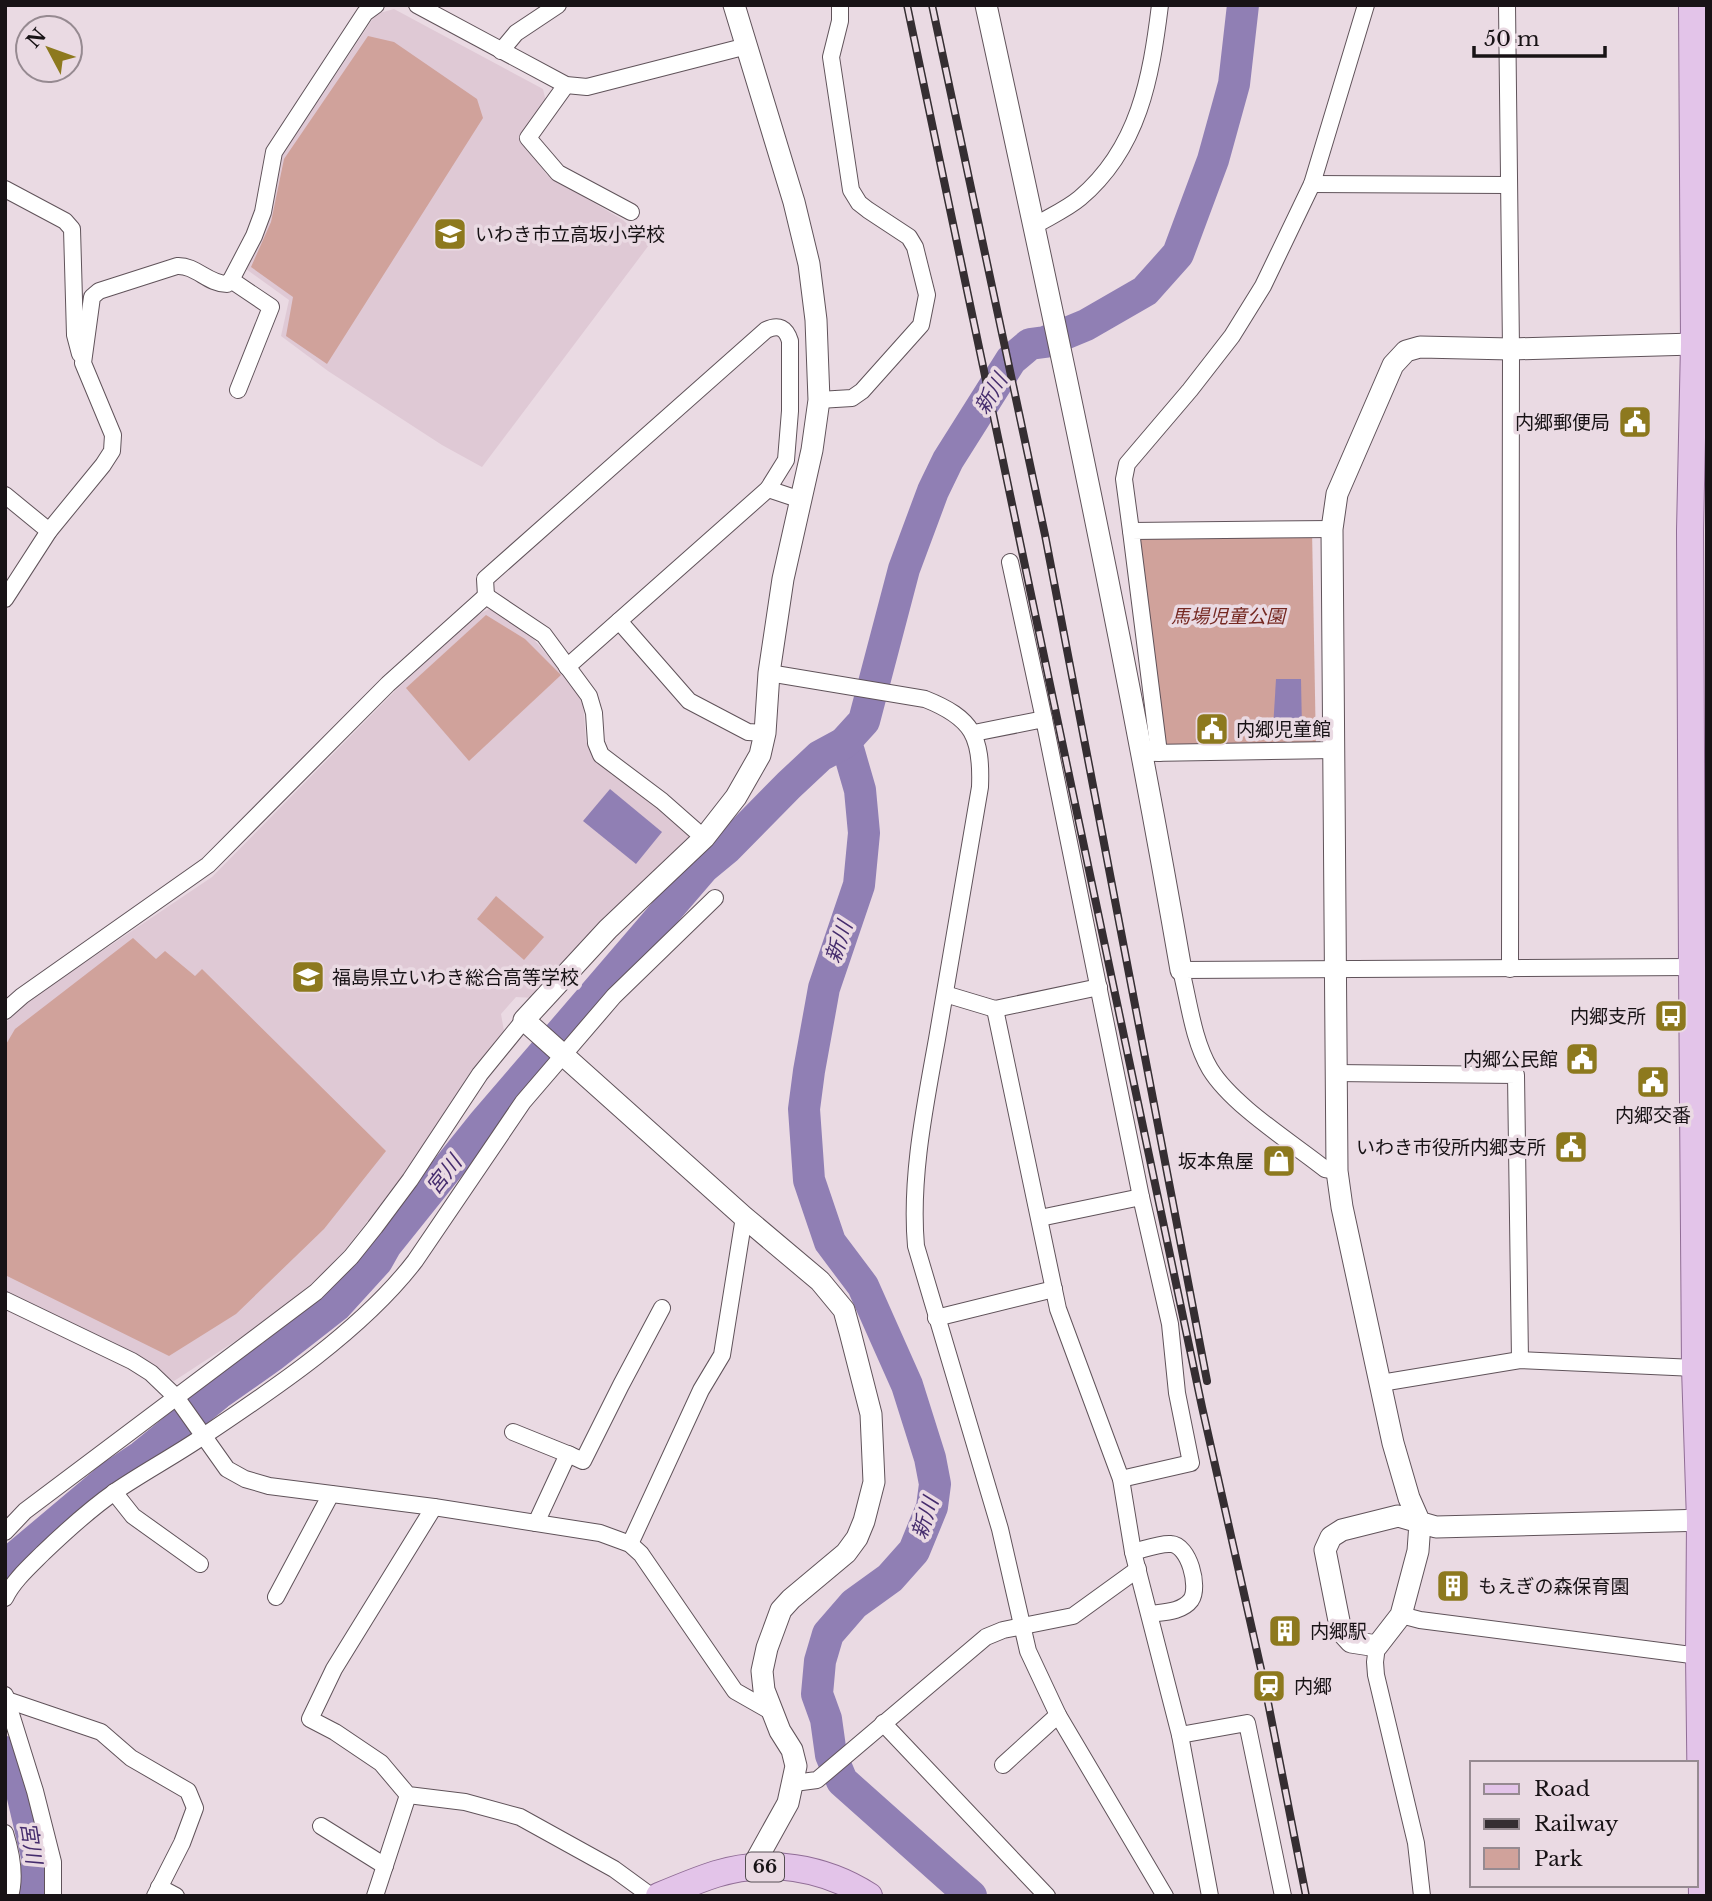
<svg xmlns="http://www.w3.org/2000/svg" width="1712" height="1901" font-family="'Libre Baskerville','Noto Sans JP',serif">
<rect width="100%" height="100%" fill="#eadae3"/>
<g fill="#dfc9d5">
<polygon points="394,9 543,89 546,102 521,134 524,144 547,175 623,220 649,245 482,467 442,445 328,371 281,336 289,300 246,269 267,224 281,157 376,14"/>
<polygon points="495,606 530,635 572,684 583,702 586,742 598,761 611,774 656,805 692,839 535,998 516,997 501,1014 504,1031 469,1074 404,1175 344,1251 317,1279 266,1321 174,1381 5,1294 5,1024 19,1007 212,877 395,691 473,617"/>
</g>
<g fill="#d0a29b">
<polygon points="368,36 394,42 477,99 483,118 327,364 286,336 293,297 251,267 271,222 284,159"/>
<polygon points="1312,529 1316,750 1159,753 1131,531"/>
<polygon points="486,615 525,639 561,675 469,761 406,688"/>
<polygon points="496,896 544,937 524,960 477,919"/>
<polygon points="133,938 156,959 165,951 195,976 202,969 386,1151 324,1229 236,1314 169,1356 5,1275 5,1046 15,1029"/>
</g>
<g fill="#907fb4">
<polygon points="1276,679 1301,679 1302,730 1273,729"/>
<polygon points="610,789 662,832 636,864 583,821"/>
</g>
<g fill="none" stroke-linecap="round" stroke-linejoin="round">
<g stroke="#907fb4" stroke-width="32">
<polyline points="844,743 849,752 860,790 864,833 859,885 824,988 809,1071 804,1109 809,1180 830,1242 863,1286 907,1385 930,1458 935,1484 932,1507 914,1551 890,1578 854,1604 828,1634 820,1661 817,1694 826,1719 831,1755 842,1781 971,1896"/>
<polyline points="5,1566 112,1476 142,1456 218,1394 272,1356 336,1306 377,1261 386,1245 483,1124 703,868 726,849 789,785 820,756 844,743 864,721 904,569 933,491 948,460 1011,360 1030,344 1045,342 1086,325 1145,291 1178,254 1213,160 1234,84 1243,5"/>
<polyline points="5,1752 22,1793 38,1861 32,1896"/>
</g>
<defs>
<g id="minor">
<polyline points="417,5 566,85 587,87 747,46"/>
<polyline points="1507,5 1511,349 1510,969"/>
<polyline points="501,51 516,33 558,5"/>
<polyline points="566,85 528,138 558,173 631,212"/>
<polyline points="1312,184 1507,185"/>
<polyline points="5,189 65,221 72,229 75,335 80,354"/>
<path d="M1034,226C1049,217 1067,209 1080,198C1139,148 1151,78 1160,5"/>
<polyline points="231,280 271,307 238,390"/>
<polyline points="819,400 852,398 862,391 921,325 927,295 915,247 909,237 868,210 859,203 851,190 831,57 840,21 840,5"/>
<polyline points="768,489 801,500"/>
<polyline points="5,495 49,531"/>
<polyline points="1131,531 1124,479 1127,464 1190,390 1232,336 1263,286 1312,184 1366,5"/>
<polyline points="1010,562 1044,719"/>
<path d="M486,596L485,579L766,330C779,324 786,328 790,341V411L786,460L768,489L567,667"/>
<path d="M5,599L49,531L103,465L112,451L113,435L83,363L92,297L99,291L177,266C196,265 208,284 227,284L231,280L254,236L263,212L274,152L365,13L376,5"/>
<polyline points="619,621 689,701 748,732 765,733"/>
<path d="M769,673L925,699C973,718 982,737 980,787C965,871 951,955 937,1039C925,1106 910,1178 916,1246L1000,1529L1028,1651L1058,1715L1165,1896"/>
<polyline points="974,733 1044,719 1141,1197 1170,1324 1177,1393 1191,1463 1121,1479"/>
<polyline points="1149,753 1334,750"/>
<polyline points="1159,753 1131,531 1332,529"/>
<polyline points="945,994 995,1009 1099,987"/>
<polyline points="995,1009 1058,1309 1121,1479 1133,1552 1180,1735 1210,1896"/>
<polyline points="5,1011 22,996 208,865 388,684 486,596 544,635 589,696 594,713 596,743 601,755 662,801 704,838"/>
<polyline points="1335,1073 1516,1075 1520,1360"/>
<path d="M1337,1171L1325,1169C1291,1142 1232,1105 1210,1069C1193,1040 1189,1002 1181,970L1692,967"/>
<polyline points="1040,1218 1141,1197"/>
<polyline points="5,1300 132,1361 151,1373 176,1397 227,1469 245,1479 269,1486 434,1507 600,1533 630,1544 641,1554 735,1691 772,1712"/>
<polyline points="936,1318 1054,1289"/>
<polyline points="1381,1383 1520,1360 1695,1368"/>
<polyline points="513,1432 570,1455"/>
<polyline points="114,1492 133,1516 200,1564"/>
<polyline points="434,1507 334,1669 310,1719 335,1732 381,1763 408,1795 465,1802 520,1817 614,1869 651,1896"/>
<polyline points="536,1523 568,1454 583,1461 621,1385 662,1308"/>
<polyline points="5,1532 25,1511 316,1292 351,1257 375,1227 410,1180 480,1074 524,1020"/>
<polyline points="630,1544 701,1390 722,1355 744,1217"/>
<path d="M1133,1552C1145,1549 1160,1543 1171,1544C1189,1545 1200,1587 1191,1600C1182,1612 1164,1612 1150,1614"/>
<polyline points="276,1597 331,1494"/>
<path d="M5,1598C13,1581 30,1566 43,1553C66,1531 90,1509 116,1491C144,1472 174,1456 202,1437C274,1389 362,1330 415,1261L523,1102L614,996L715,898"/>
<polyline points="1401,1615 1420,1620 1699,1656"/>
<polyline points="1377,1646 1375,1662 1376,1675 1416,1843 1422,1896"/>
<polyline points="5,1695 35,1791 53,1862 53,1896"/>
<polyline points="7,1700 101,1732 131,1758 188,1791 195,1808 182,1843 155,1896"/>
<polyline points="883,1723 1047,1896"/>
<polyline points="1180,1735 1247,1723 1283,1896"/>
<polyline points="1003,1765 1058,1715"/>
<polyline points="794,1783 817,1780 986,1637 1003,1630 1073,1616 1138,1569"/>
<polyline points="321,1826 385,1866"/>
<path d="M5,1833C11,1852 16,1876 10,1896"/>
<polyline points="159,1887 176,1896"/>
<polyline points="375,1896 408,1795"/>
</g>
<g id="tertiary">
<polyline points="734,5 794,202 809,264 816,320 819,400 812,450 783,579 769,673 765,733 760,755 736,797 704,838 608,929 524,1020 744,1217 820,1281 844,1310 850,1332 871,1414 874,1482 864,1521 857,1538 846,1553 791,1599 781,1610 767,1648 762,1671 764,1690 780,1731 792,1750 796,1766 788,1803 753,1866"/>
<path d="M986,5C1056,326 1125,646 1181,970"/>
<polyline points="1694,344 1511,349 1420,347 1406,351 1393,365 1337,494 1332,529 1337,1171 1342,1207 1393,1443 1409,1498 1420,1523 1418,1551 1401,1615 1377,1646 1351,1642 1341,1631 1325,1550 1331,1537 1342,1530 1398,1516 1436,1527 1707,1520"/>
</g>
<g id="primary">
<polyline points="1692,5 1694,344 1690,531 1692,967 1695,1368 1700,1521 1699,1656 1702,1896"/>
<path d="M659,1896C678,1888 697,1880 716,1874C767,1858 824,1867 869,1896"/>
</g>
</defs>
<use href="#minor" stroke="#60535a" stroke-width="18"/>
<use href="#tertiary" stroke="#60535a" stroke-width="23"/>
<use href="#primary" stroke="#906d96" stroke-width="28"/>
<use href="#minor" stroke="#fff" stroke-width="16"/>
<use href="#tertiary" stroke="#fff" stroke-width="21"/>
<use href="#primary" stroke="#e3c4e9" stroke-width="26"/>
<defs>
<g id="rail">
<polyline points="907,5 1202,1407 1265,1687 1306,1896"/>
<polyline points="932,5 1045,535 1207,1381"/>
</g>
</defs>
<use href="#rail" stroke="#352e32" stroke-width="8"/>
<use href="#rail" stroke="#eadae3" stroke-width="5" stroke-dasharray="16" stroke-linecap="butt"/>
</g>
<defs>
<symbol id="school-square" viewBox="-11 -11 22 22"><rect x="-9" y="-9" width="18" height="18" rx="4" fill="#8d791e" stroke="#eadae3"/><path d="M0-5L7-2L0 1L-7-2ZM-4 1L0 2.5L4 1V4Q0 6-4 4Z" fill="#fff"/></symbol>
<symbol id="civic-square" viewBox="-11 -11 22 22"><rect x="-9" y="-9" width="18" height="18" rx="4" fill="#8d791e" stroke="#eadae3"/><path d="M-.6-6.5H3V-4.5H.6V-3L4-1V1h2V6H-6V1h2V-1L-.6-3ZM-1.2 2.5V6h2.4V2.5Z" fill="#fff"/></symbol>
<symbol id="bus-square" viewBox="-11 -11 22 22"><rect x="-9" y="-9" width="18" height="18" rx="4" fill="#8d791e" stroke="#eadae3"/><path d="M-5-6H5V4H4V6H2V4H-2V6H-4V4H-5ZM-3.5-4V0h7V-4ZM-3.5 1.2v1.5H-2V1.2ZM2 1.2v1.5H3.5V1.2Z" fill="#fff"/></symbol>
<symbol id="shop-square" viewBox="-11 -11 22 22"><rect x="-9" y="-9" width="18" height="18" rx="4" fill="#8d791e" stroke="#eadae3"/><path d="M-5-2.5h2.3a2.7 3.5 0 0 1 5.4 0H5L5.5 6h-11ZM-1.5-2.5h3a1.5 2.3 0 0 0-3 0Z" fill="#fff"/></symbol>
<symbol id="building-square" viewBox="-11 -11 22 22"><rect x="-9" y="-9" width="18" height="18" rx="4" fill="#8d791e" stroke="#eadae3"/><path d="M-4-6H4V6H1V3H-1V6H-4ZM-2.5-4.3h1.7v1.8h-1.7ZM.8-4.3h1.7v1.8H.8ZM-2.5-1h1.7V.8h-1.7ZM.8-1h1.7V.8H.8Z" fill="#fff"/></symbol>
<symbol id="station-square" viewBox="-11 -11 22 22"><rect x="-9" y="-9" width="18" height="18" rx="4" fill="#8d791e" stroke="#eadae3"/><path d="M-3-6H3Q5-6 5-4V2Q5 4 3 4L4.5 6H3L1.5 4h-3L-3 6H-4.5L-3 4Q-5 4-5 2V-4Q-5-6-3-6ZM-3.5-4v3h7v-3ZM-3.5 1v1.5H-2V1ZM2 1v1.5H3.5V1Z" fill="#fff"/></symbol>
</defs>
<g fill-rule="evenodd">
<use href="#school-square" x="431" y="215" width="38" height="38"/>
<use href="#civic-square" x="1616" y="403" width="38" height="38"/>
<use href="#civic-square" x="1193" y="710" width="38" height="38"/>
<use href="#school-square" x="289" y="958" width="38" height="38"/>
<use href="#bus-square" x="1652" y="997" width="38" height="38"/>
<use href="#civic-square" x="1563" y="1040" width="38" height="38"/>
<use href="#civic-square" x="1634" y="1063" width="38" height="38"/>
<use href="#civic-square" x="1552" y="1128" width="38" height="38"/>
<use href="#shop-square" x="1260" y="1142" width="38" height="38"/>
<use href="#building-square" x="1434" y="1567" width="38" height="38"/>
<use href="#building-square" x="1266" y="1612" width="38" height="38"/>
<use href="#station-square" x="1250" y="1667" width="38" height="38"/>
</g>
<g text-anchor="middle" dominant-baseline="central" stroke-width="7" stroke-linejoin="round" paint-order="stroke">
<rect fill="#eadae3" stroke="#574f54" stroke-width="2" x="746" y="1852.5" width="38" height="29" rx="5"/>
<g font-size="18" font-weight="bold" fill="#181316">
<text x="765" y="1867">66</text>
</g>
<g font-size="19" fill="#181316" stroke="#eadae3" text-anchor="start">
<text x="475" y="234">いわき市立高坂小学校</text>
<text x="1610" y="422" text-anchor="end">内郷郵便局</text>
<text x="1236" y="729">内郷児童館</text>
<text x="332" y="977">福島県立いわき総合高等学校</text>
<text x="1646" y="1016" text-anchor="end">内郷支所</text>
<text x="1558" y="1059" text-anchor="end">内郷公民館</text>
<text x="1653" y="1115" text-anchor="middle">内郷交番</text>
<text x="1546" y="1147" text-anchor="end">いわき市役所内郷支所</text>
<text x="1254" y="1161" text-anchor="end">坂本魚屋</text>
<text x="1478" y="1586">もえぎの森保育園</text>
<text x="1310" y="1631">内郷駅</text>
<text x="1294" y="1686">内郷</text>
</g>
<g font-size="19" font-style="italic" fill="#752821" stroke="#eadae3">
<text x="1228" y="616">馬場児童公園</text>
</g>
<g font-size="21" font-style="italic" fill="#452c6d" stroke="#eadae3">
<text transform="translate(991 394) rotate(-59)">新川</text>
<text transform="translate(839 942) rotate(-71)">新川</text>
<text transform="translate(444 1175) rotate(-52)">宮川</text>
<text transform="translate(925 1518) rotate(-72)">新川</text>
<text transform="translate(31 1843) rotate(81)">宮川</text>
</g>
</g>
<rect width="1712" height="1901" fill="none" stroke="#181316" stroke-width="14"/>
<rect x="1470" y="1761" width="228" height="126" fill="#eadae3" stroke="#968a91" stroke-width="2"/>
<rect x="1484" y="1784" width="35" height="10" fill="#e3c4e9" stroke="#968a91" stroke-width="2"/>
<text x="1534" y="1796" font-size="21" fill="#181316">Road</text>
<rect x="1484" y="1819" width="35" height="10" fill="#352e32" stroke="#968a91" stroke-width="2"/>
<text x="1534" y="1831" font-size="21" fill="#181316">Railway</text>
<rect x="1484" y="1848" width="35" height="21" fill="#d0a29b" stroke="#968a91" stroke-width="2"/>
<text x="1534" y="1866" font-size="21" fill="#181316">Park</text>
<g transform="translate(49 49) rotate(311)"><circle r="33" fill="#eadae3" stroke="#968a91" stroke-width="2"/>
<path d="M0-5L12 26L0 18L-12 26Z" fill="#8d791e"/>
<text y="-10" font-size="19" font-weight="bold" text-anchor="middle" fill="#181316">N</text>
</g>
<path d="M1474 46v10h131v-10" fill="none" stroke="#181316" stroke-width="3.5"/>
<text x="1484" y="46" font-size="21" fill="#181316" stroke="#eadae3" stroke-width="5" paint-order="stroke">50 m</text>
</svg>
